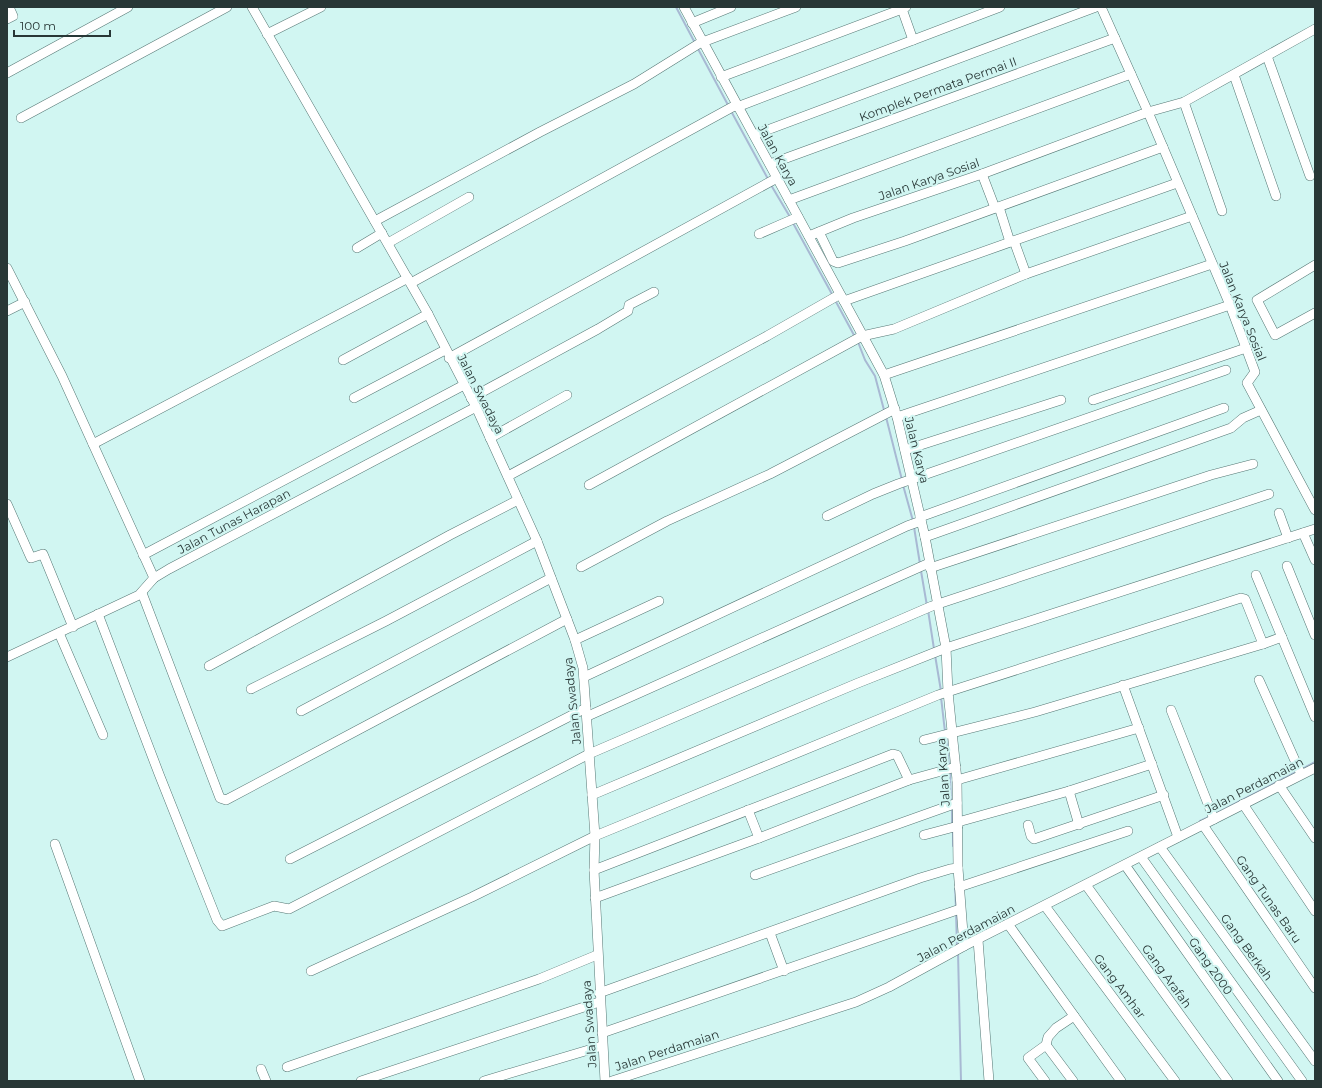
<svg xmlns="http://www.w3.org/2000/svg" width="1322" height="1088" font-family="Montserrat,sans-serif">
<rect width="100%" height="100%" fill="#d1f6f2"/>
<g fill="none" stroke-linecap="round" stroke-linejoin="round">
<g stroke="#a8b9d3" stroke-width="2">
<polyline points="676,7 695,43"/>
<polyline points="697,47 728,105"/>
<polyline points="731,111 768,179"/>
<polyline points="771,185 790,217"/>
<polyline points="793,223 833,296"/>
<polyline points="835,300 855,337"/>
<polyline points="858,342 865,360 875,376 884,410"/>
<polyline points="886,417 902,480"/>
<polyline points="903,485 913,521"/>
<polyline points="914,527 920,564"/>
<polyline points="921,571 927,606"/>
<polyline points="928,610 934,649"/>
<polyline points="935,655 941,691"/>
<polyline points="941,697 945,732"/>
<polyline points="946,737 949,766"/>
<polyline points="1302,769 1315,762"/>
<polyline points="950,772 951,802"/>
<polyline points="952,808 952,824"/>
<polyline points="1215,814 1296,772"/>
<polyline points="1200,821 1211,816"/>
<polyline points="953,830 953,846"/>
<polyline points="955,886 956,908"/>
<polyline points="956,912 957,946"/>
<polyline points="958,952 961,1081"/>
</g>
<defs>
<g id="minor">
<polyline points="252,7 428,314 476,407 537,541 575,640 583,668 595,836 594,870 605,1081"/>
<polyline points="684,7 857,325 884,375 897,417 925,537 946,648 948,692 957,780 958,868 964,946"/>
<polyline points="906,7 902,9 913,40"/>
<polyline points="1101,7 1148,112 1184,102 1315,29"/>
<polyline points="7,19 13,16 9,7"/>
<polyline points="692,23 731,7"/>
<polyline points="267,34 321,7"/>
<polyline points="1267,56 1310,176"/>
<polyline points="7,73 128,7"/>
<polyline points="1234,75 1276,196"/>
<polyline points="721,77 902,9"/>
<polyline points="1184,102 1222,211"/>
<polyline points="737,107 1000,7"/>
<polyline points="21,118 227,7"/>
<polyline points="754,135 1096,7"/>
<polyline points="770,164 1115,38"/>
<polyline points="982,174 995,208"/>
<polyline points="789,200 1131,74"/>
<polyline points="999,207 1010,242"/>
<polyline points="375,221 540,132 634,84 700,43 796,7"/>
<polyline points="819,232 833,261 838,263 905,241 1163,147"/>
<polyline points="759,234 798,217"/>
<polyline points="809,236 853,218 982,174 1148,112 1230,305 1255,372 1247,383 1315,510"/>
<polyline points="1014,241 1026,274"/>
<polyline points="388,243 469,197"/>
<polyline points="357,248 382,233"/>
<polyline points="1315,265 1257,300 1275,335 1315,313"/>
<polyline points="7,268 62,376 154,578"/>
<polyline points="411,283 736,105"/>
<polyline points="844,301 1177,183"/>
<polyline points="7,311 25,302"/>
<polyline points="449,358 777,178"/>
<polyline points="343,360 428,314"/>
<polyline points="884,375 1212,264"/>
<polyline points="354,398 445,350"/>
<polyline points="471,398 598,329 628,311 629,305 654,292"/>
<polyline points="1093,400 1246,348"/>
<polyline points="897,417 1230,305"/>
<polyline points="490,438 567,395"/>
<polyline points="93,444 408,278"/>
<polyline points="905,450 1061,400"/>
<polyline points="508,476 767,336 837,296 841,296"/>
<polyline points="589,485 862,336 894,329 1026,274 1192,216"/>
<polyline points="7,504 31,558 43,554 73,627"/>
<polyline points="1279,513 1288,538"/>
<polyline points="827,516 873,494 898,484 1226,370"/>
<polyline points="920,517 1224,408"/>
<polyline points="1303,533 1315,560"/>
<polyline points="925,537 1231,428 1243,418 1261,410"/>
<polyline points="143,555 464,385"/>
<polyline points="1287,566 1315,635"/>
<polyline points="581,567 667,521 770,474 895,409"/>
<polyline points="930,568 1211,475 1253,464"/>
<polyline points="1256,575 1315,717"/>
<polyline points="142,593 220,798 226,800 567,619"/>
<polyline points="98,614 159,774 217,920 222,926 274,906 289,909 589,754 932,606 1269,494"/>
<polyline points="59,633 103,735"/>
<polyline points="575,640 659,601"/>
<polyline points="1263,644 1282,637"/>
<polyline points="7,657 139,595 154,578 169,569 476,407"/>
<polyline points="209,666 450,535 518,500"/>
<polyline points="584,677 907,526 921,521"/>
<polyline points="1259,680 1301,774"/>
<polyline points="1123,685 1178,837"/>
<polyline points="251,689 386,621 537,541"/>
<polyline points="1171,710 1214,819"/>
<polyline points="301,711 551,578"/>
<polyline points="588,716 929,563"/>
<polyline points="957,780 1139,728"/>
<polyline points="1279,785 1315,838"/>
<polyline points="1069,791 1079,825"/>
<polyline points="592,795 858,683 946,648 1315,529"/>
<polyline points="1243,804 1315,911"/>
<polyline points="748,810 759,838"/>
<polyline points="958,822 1069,791 1152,764"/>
<polyline points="1028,825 1031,836 1034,839 1164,795"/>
<polyline points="1203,825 1315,988"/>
<polyline points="924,835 958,826"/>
<polyline points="55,844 140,1081"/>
<polyline points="1160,847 1315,1061"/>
<polyline points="1141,857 1302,1081"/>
<polyline points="290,859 586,708"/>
<polyline points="1125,865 1278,1081"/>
<polyline points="594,870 893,754 897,755 909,780"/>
<polyline points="755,875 957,803"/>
<polyline points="1086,885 1228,1081"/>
<polyline points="959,887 1128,831"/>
<polyline points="595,898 759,838 909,780 956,767"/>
<polyline points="1045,906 1175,1081"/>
<polyline points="1008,924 1121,1081"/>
<polyline points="770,933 784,971"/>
<polyline points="978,940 989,1081"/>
<polyline points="311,971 472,897 595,836 938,695 1241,598 1245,599 1263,644 1035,712 924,740"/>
<polyline points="599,993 920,878 950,869 958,868"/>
<polyline points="602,1033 960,909"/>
<polyline points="1046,1045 1073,1081"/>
<polyline points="287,1067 539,979 597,955"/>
<polyline points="261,1069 266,1081"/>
<polyline points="361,1081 599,1002"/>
<polyline points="484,1081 602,1046"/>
<polyline points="612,1081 856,1002 889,987 964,946 1315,768"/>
<polyline points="1045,1081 1028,1058 1046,1045 1048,1037 1056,1028 1074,1016"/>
</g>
</defs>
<use href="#minor" stroke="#567875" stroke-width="10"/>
<use href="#minor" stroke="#fff" stroke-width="9"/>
</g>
<g text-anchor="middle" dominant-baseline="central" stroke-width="4" stroke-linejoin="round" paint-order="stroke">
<g font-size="12" fill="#283736" stroke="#d1f6f2">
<text transform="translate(938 89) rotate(-20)">Komplek Permata Permai II</text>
<text transform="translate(778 155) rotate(61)">Jalan Karya</text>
<text transform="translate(929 179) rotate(-19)">Jalan Karya Sosial</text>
<text transform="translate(1243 311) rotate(68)">Jalan Karya Sosial</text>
<text transform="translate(481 394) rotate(63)">Jalan Swadaya</text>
<text transform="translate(917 450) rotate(76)">Jalan Karya</text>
<text transform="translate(234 521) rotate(-28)">Jalan Tunas Harapan</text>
<text transform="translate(572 701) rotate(-96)">Jalan Swadaya</text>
<text transform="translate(943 772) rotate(-94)">Jalan Karya</text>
<text transform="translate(1254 785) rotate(-27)">Jalan Perdamaian</text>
<text transform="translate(1269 899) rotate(55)">Gang Tunas Baru</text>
<text transform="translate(966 933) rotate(-28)">Jalan Perdamaian</text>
<text transform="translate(1247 947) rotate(54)">Gang Berkah</text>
<text transform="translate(1211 966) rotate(55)">Gang 2000</text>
<text transform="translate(1167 976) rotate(54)">Gang Arafah</text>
<text transform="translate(1120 986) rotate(53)">Gang Amhar</text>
<text transform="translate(589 1024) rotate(-94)">Jalan Swadaya</text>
<text transform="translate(667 1050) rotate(-18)">Jalan Perdamaian</text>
</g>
</g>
<rect width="1322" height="1088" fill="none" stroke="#283736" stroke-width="16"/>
<path d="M14 30v6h96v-6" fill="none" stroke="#283736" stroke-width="2"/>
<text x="20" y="30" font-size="12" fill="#283736" stroke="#d1f6f2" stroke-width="3" paint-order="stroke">100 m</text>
</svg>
